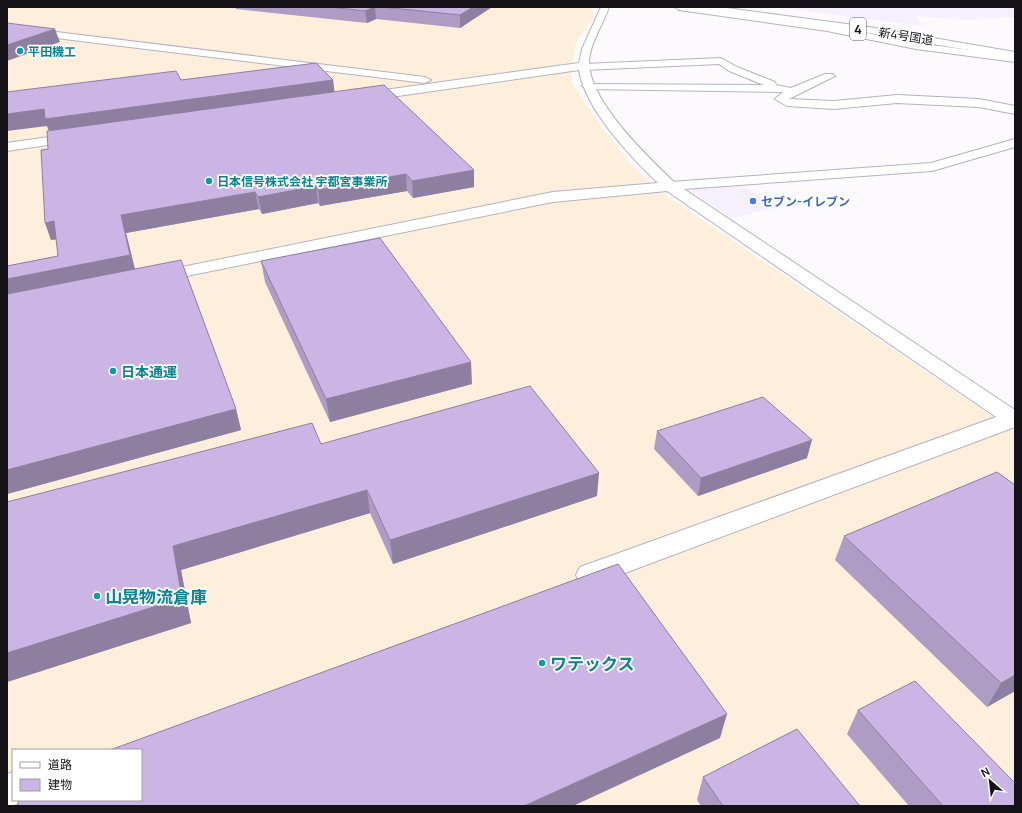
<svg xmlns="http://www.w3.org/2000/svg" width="1022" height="813" font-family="Manrope,'Noto Sans JP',sans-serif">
<rect width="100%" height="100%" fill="#fcfafd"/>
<g fill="#f6effd">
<polygon points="774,7 1015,7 1015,17 968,20 916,16 923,26"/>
<polygon points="739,184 779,207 733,218 690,190 698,186"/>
</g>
<path fill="#fdefdb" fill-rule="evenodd" d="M7,7H592L594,18L576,42L571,71L572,83L598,122L631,164L660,191L1015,432V806H7ZM13,750H141V800H13Z"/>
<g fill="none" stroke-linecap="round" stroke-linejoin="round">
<defs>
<g id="minor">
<polygon points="675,7 698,7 827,25 916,43 1015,56 1015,62 916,49 827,31 679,10"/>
<polygon points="721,58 737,67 775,82 776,85 791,88 825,74 833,74 835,76 789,99 834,101 897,95 979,99 1015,106 1015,114 979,107 897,103 834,109 787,106 775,99 783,92 588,89 582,86 584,84 764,85 729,71 719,64 584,70 579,67 584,64"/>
<polygon points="1015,139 1015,147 932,171 670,190 665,189 663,186 665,183 670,182 931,163"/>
</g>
<g id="tertiary">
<path d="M601,7H609C603,25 589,44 589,64C591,103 648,157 675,183L1015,410V427L590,586L580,583L576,575L580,567L996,417L667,191L553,202L157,282L151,281L148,277L151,273L157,272L553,192L658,183C630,156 585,109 579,70L363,101L357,97L363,93L579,63L582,49Z"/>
<polygon points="7,26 425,77 431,80 425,83 7,32"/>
<polygon points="77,133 84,137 82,140 7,151 7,143"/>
<polygon points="13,772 13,800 26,800 12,806 7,806 7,774"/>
</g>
<polygon id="trunk" points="697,7 720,7 869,27 1015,52 1015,58 869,33 701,10"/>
</defs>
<use href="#minor" stroke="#b8b1c0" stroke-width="2"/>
<use href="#tertiary" stroke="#b8b1c0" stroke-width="2"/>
<use href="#trunk" stroke="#b8b1c0" stroke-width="2"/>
<use href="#minor" fill="#fff" fill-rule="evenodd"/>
<use href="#tertiary" fill="#fff" fill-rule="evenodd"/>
<use href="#trunk" fill="#fff" fill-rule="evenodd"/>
</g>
<g fill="#af9cc4">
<polygon points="236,7 492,7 460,28 376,19 367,23 236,9"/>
<polygon points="181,80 333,80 334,92 474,187 413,198 407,191 320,206 318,203 262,214 259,209 126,233 135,269 236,409 241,430 7,494 7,266 58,256 56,239 51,240 48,149 49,131 47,126"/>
<polygon points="261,261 472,384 330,422 265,282"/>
<polygon points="657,431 807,458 698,496 654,449"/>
<polygon points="321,444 597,496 393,564 370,513 181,570 191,623 7,682"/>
<polygon points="844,536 1015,691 987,707 835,560"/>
<polygon points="858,710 1015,806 909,806 847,734"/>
<polygon points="703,777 860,806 701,806 697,800"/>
</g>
<g fill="#8e7fa0">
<polygon points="374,7 375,7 376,19 367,23 365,11"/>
<polygon points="473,7 492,7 460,28 460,15"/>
<polygon points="55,29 60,42 7,61 7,45"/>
<polygon points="333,80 335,96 51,135 47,126 7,131 7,114 44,109"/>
<polygon points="474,170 474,187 413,198 412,181"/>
<polygon points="406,174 407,191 320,206 318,190"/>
<polygon points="316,186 318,203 262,214 258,197"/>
<polygon points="255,192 259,209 126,233 136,274 7,300 7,279 130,255 121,215"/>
<polygon points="54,221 60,239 51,240 45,223"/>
<polygon points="471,362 472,384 330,422 326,399"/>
<polygon points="236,409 241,430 7,494 7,470"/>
<polygon points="812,440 807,458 698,496 701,478"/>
<polygon points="599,473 597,496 393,564 390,540"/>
<polygon points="367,490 370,513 181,570 191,623 7,682 7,653 173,546"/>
<polygon points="1015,675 1015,691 987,707 1001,683"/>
<polygon points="727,714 720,738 573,806 524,806"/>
</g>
<g fill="#cbb5e4" stroke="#8e7fa0">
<polygon points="330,7 374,7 365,11"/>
<polygon points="382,7 473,7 460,15"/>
<polygon points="7,23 55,29 7,45"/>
<polygon points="316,63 333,80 45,119 44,109 7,114 7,92 176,71 181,80"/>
<polygon points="384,85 474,170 412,181 406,174 318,190 316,186 258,197 255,192 121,215 130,255 7,279 7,266 58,256 54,221 45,223 41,150 48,149 47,131"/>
<polygon points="380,238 471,362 326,399 261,261"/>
<polygon points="181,260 236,409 7,470 7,294"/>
<polygon points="530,386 599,473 390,540 367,490 173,546 182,598 7,653 7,502 312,423 321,444"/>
<polygon points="763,397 812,440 701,478 657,431"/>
<polygon points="997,472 1015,485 1015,675 1001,683 844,536"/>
<polygon points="618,564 727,714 524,806 18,806 18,800 141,800 141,750 110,750"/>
<polygon points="915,681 1015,783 1015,806 943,806 858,710"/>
<polygon points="797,729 860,806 723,806 703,777"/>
</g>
<g fill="#0f9aa8" stroke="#fff" stroke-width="1.5">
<circle cx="20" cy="51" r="4"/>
<circle cx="209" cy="181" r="4"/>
<circle cx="113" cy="371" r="4"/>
<circle cx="97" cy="596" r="4"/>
<circle cx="542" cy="663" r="4"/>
</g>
<circle fill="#3f7fe0" stroke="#fff" stroke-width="1.5" cx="753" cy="201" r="4"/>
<g text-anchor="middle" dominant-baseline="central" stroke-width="3.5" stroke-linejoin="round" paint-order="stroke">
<g font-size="12" fill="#141217" stroke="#fff">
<text transform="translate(906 36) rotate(9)">新4号国道</text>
</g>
<g font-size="12" font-weight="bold" fill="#0d838f" stroke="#fff" text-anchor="start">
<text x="28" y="51">平田機工</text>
<text x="217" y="181">日本信号株式会社 宇都宮事業所</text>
</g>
<g font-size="12" font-weight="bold" fill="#366cbe" stroke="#fff" text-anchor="start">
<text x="761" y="201">セブン-イレブン</text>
</g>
<rect fill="#fff" stroke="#5a595d" stroke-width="1" x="850" y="18" width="16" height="22" rx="3"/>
<g font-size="13" font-weight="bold" fill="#141217">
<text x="858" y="29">4</text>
</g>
<g font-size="14" font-weight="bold" fill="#0d838f" stroke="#fff" text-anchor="start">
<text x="121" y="371">日本通運</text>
</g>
<g font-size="17" font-weight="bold" fill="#0d838f" stroke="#fff" text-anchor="start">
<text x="105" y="596">山晃物流倉庫</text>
<text x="550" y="663">ワテックス</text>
</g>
</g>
<rect width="1022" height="813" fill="none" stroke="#141217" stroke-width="16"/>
<rect x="12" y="749" width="130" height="52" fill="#ffffff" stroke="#a1a0a2"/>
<rect x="20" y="762" width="20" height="6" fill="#ffffff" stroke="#a1a0a2"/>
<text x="48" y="769" font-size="12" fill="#141217">道路</text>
<rect x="20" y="779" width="20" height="12" fill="#cbb5e4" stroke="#a1a0a2"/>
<text x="48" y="789" font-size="12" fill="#141217">建物</text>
<g transform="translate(990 781) rotate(332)" stroke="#ffffff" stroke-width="3" paint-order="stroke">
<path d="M0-3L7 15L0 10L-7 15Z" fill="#141217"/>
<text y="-6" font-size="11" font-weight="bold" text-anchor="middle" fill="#141217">N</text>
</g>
</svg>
